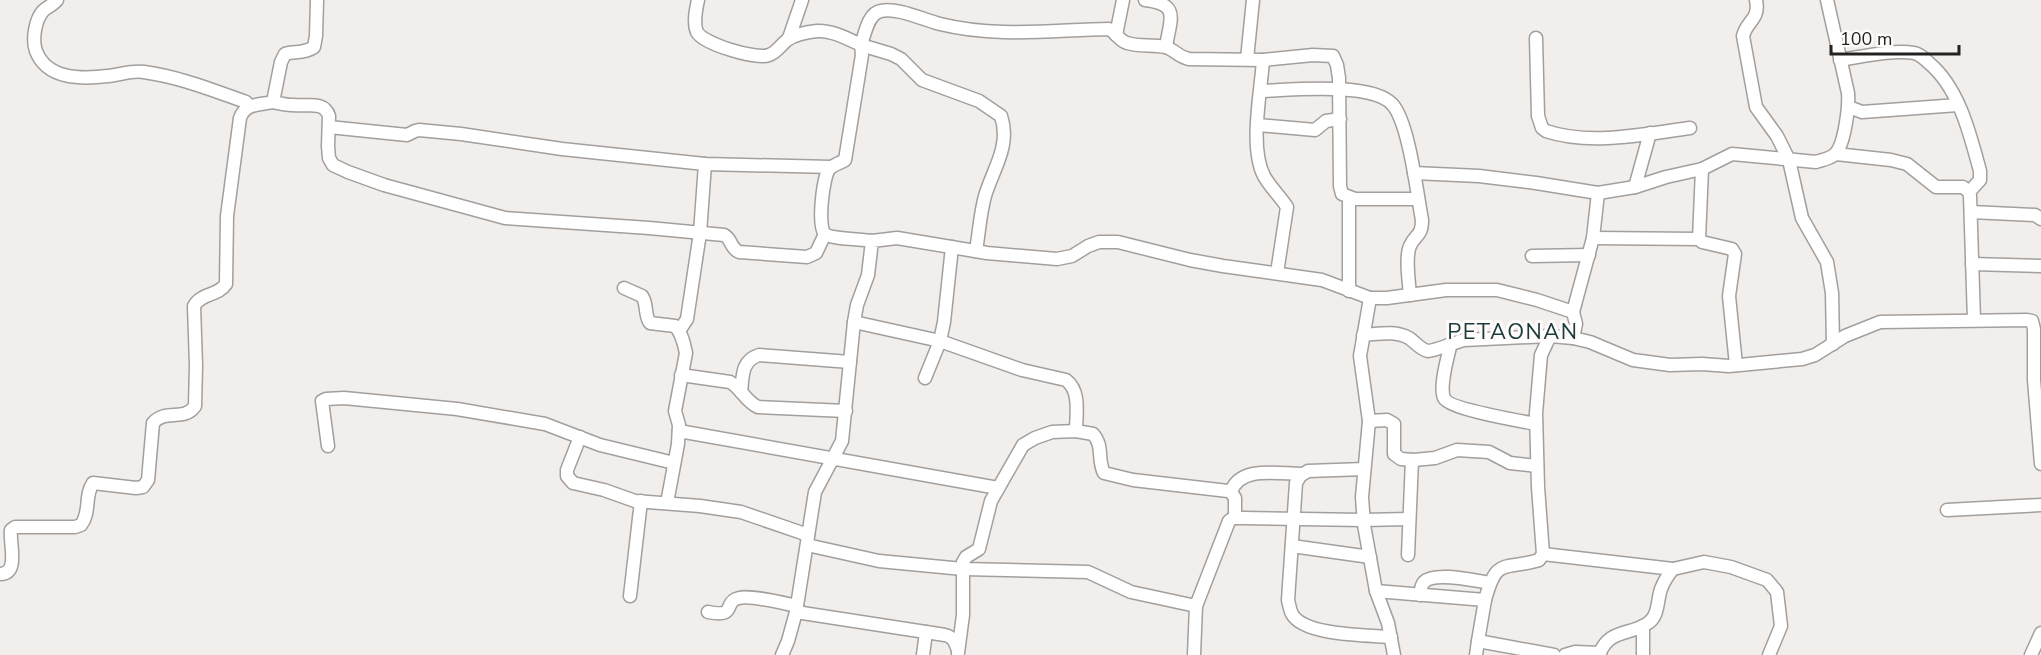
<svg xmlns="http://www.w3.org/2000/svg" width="2041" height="655" font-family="'Nunito Sans',sans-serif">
<rect width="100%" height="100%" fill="#f2eeec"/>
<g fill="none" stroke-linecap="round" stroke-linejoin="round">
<defs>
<g id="minor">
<path d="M57,0C53,5 47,7 43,11C35,20 32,40 36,51C47,80 82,79 108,76C120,75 131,70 144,72C180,77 212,90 246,102L249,106"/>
<path d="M317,0L316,36L314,47C304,54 295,51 285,54L281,62L273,102C279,103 286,105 293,105C306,107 324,100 329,116L328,146L329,158L333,165L348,172L384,185L505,218L649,228L724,235C732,239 730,248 739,252L807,257L816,253L825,234"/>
<path d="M698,0C696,9 693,23 697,32C703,44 757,60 769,55C776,53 781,45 787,40C794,35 808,32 817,31C832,30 848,39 861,45L862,55L845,160C840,163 833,165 829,169C823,178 817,226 825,234C831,239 862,239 872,241"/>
<path d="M1145,0C1181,4 1170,19 1166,47"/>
<path d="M1756,0C1760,20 1747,20 1743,36L1756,107L1777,136L1789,160L1802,218L1827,262L1832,293L1833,344"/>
<polyline points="1116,35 1123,0"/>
<polyline points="789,38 802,0"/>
<path d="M1536,38L1538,116L1542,128L1546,131C1590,146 1645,134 1690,128"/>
<polyline points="1247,59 1253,0"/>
<polyline points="1263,60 1313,55 1333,56 1337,65 1339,78 1340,186 1342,194 1355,199 1418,199"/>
<path d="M1840,60C1860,57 1895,49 1914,53C1920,54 1925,59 1929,63C1959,88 1970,134 1980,171V180L1969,192"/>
<path d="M1261,91C1291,90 1371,82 1392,104C1409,122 1417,194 1422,220C1422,237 1415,234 1410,246C1405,257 1409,282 1410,295"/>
<polyline points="1849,107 1862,112 1958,105"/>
<polyline points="1258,125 1315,130 1326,121 1340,119"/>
<polyline points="329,127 407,135 415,131 419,130 461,134 562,149 705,164 831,167"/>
<polyline points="1836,154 1891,160 1907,164 1936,187 1963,187 1969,192 1970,196 1974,320"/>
<polyline points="1702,169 1699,239 1702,242 1732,249 1735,254 1729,296 1736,365"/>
<path d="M1414,173L1479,176L1536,183L1598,193L1635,187L1666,177L1702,169L1732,154L1816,162C1822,160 1829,159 1834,155C1845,146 1849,106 1848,93L1827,0"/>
<polyline points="1635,187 1650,133"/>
<polyline points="1349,198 1349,291"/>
<polyline points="1971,212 2035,215 2041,219"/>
<polyline points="1593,238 1699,239"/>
<path d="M976,251C979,233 980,214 985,196C993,169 1011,146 1001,116L979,101L922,80L901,59L891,54L861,45C865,34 868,13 881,11C897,7 924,20 940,24C997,38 1051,30 1109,29C1116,32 1119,41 1127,43C1139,47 1153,44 1165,47C1174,49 1178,57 1189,59L1263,60C1261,92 1249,147 1264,176C1270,187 1280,196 1287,207L1277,273"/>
<polyline points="1532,256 1589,255"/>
<polyline points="1972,264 2041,266"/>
<path d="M624,288L642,296C648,305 644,315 650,323L675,326C682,333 684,344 686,353L675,411L679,425L678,444L667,503"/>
<polyline points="1370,298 1360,356 1369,421 1362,497 1364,525 1376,591 1388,623 1394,655"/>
<polyline points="1573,312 1593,238 1598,193"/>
<path d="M854,322L940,341L1022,370L1066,380C1081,391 1076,415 1076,431"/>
<polyline points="679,331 687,319 700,233 705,164"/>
<path d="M1363,335C1379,334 1395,330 1409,338C1415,342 1421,350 1428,351C1434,351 1456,342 1464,340L1550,336"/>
<path d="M1451,343C1448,356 1439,386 1444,398C1449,409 1521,421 1536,424"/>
<path d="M681,375L730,382C741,388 746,402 758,407L846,411"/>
<polyline points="925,378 940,341 944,322 952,247"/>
<path d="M741,392C743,376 741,361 759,355L850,362"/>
<polyline points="1369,421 1387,420 1394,424 1394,454 1401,459 1414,460 1435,458 1457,450 1489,452 1510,463 1537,466"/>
<polyline points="679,431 998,488"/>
<polyline points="580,437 567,470 567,476 573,483 604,490 635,501 700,506 741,512 808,535"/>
<polyline points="328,446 322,401 326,399 344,398 457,409 545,424 600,445 674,463"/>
<path d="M1364,469L1308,471L1300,476L1296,483L1288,600C1289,604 1290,610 1292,614C1304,636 1368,635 1391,637"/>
<path d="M1231,492C1240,465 1279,474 1302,474"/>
<polyline points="1947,510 2041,505"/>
<polyline points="807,545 879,561 963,569 1088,572 1131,592 1196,606"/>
<polyline points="1292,546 1370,557"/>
<polyline points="1543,554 1673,569"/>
<polyline points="1408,555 1412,460"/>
<path d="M0,574C20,574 9,543 11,530L15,527H75L81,525C91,512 84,496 93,483L136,488L143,487L148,480L153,423C166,408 184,422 195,406L196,365L194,306C201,293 218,296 226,284L227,216L240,118C245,103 260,105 273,102"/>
<polyline points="1376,591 1485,600 1478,641 1554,655"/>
<path d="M1420,595C1421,590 1421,585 1424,582C1435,571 1476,581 1490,583"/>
<polyline points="630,596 641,501"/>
<path d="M1485,600C1497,556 1503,571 1539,560L1543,554L1538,487L1536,413L1541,355L1550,336L1573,338"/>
<path d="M708,612C738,618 722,602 739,598C751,595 783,603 797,606"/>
<path d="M796,612L945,635C954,637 955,643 958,650"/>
<polyline points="1643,626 1643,655"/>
<path d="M958,653L963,615V562L966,557L979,549L991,501L1023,445L1035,438L1052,432L1076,431L1093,434C1104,446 1097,460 1104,473L1133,480L1228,491L1231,492L1235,498V518"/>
<polyline points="782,655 788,641 796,612 815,492 842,441 854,322 857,305 868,275 872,241 897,238 987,253 1057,259 1072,256 1088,246 1099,242 1118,242 1190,260 1223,266 1322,280 1370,298 1387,298 1446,290 1497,290 1537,300 1573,312 1576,324 1573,338 1590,342 1633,360 1670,365 1702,364 1729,366 1802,359 1815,355 1845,336 1880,322 2027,320 2032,321 2034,329 2034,380 2041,464"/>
<polyline points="923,655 926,632"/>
<polyline points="1194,655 1196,606 1229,521 1233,518 1243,518 1363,520 1409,519"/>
<polyline points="1476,655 1478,641"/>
<polyline points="1565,655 1575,652 1600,653"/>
<path d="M1599,655C1609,628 1630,636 1648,623C1659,616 1657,600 1661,589C1664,581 1668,575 1673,569L1704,562L1731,567L1767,580L1777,592L1781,626L1769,655"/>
<polyline points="2031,655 2041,633"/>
</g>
</defs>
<use href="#minor" stroke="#a29f9d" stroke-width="15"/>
<use href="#minor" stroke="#fff" stroke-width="12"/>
</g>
<g text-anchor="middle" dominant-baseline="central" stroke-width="6" stroke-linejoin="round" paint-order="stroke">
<g font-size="22" letter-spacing="1.5" fill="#183a3b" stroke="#fffbfa">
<text x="1513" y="332">PETAONAN</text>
</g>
</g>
<path d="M1831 45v9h128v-9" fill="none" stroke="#232221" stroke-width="3"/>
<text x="1840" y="45" font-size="18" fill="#232221" stroke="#fffbfa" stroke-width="4.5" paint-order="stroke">100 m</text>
</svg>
